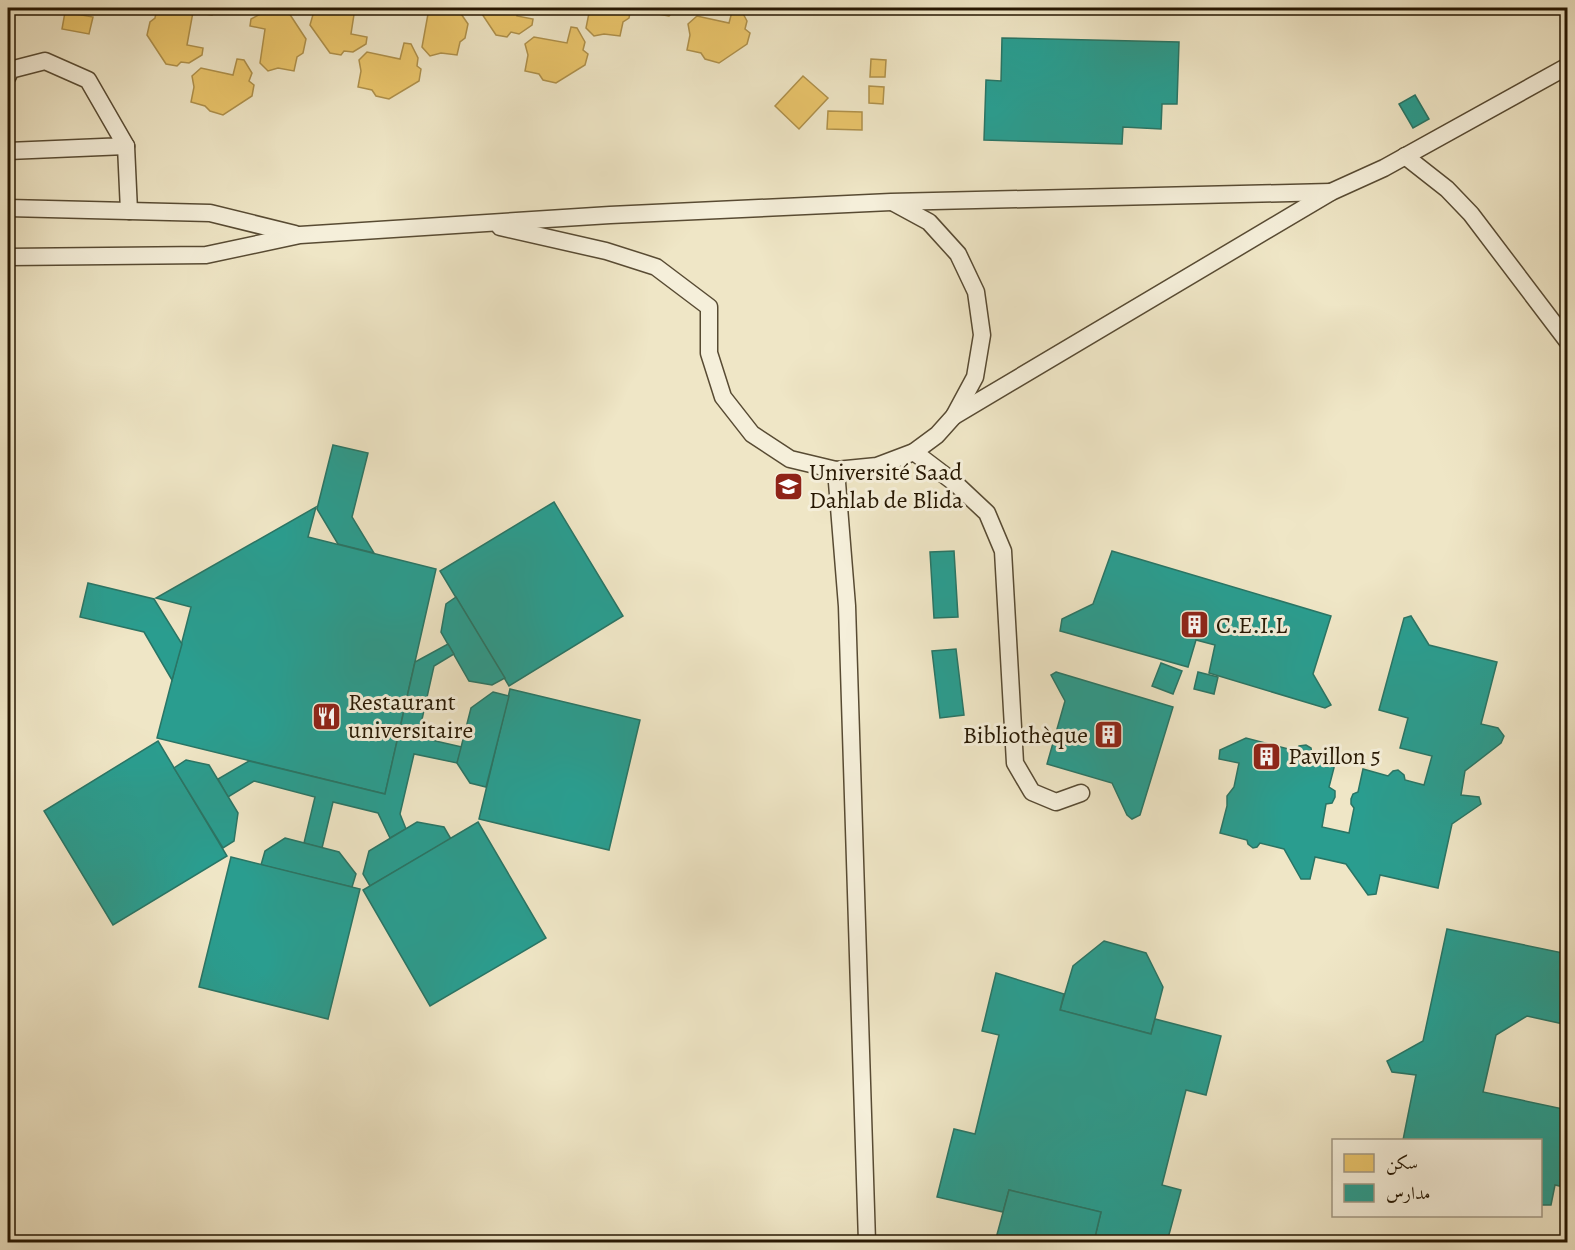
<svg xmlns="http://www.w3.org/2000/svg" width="1575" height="1250" font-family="Alegreya,Amiri,serif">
<rect width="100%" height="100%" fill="#efe6c6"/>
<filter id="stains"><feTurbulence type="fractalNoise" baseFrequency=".00333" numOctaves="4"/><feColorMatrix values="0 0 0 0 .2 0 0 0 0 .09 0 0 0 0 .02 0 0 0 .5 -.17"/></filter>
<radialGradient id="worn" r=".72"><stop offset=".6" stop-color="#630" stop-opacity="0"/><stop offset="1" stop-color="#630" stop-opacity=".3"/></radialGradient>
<g fill="#e9c46a" stroke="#ae904b" stroke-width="1.5">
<polygon points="157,8 188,8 193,12 187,45 203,48 202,55 189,63 181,62 177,66 166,64 147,35 150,22 155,18"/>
<polygon points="201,8 213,8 212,15 205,14"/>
<polygon points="276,8 287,10 306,39 303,53 297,57 294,71 278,68 268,71 260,63 265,29 250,26 251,19 264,12 272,13"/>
<polygon points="319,8 355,8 351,34 367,37 366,44 353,52 344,51 341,55 330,53 310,25 314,11"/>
<polygon points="412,8 457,8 468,24 465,38 460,42 457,55 441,53 430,56 422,47 428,14 412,11"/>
<polygon points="478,8 518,8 517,16 533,19 532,25 519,34 511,32 507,37 496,35"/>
<polygon points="590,8 631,8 629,18 623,22 620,36 604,34 594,36 586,28"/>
<polygon points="653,8 690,8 681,13 673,12 669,16 658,14"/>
<polygon points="733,8 740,8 747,21 745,29 750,33 747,44 719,63 705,59 701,53 687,50 690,35 688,24 697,16 729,23"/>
<polygon points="750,8 782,8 781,12 765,10 754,13"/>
<polygon points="65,12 93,17 89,34 62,29"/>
<polygon points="571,27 577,28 585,42 583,50 588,54 585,65 556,83 543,80 539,74 525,71 528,55 525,44 534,37 567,43"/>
<polygon points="404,43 411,44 418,58 417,66 421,69 419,81 389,99 376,96 372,90 358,87 361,71 359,60 367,52 400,59"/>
<polygon points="237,59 244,60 252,73 249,81 254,85 252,96 223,115 210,111 205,106 191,102 194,87 192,76 201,68 233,75"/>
<polygon points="871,59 886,60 885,77 870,77"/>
<polygon points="803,76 828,98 799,129 775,106"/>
<polygon points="869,86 884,87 883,104 869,103"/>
<polygon points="828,111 862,112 862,130 827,129"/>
</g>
<g fill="#2a9d8f" stroke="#297565" stroke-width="1.5">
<polygon points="1374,8 1433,8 1433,11"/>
<polygon points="1002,38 1179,42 1177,104 1162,104 1161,129 1123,127 1122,144 984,140 986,80 1001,81"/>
<polygon points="1415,95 1429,119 1413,128 1399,104"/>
<polygon points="333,445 368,453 352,517 374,553 338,544 317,509"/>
<polygon points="554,502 623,616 509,686 440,571"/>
<polygon points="316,507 308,537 436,569 385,794 157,738 191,607 156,598"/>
<polygon points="954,551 958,617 934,618 930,552"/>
<polygon points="1112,551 1331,616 1313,674 1331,705 1325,708 1209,673 1215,645 1196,640 1188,667 1060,631 1062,619 1093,604"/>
<polygon points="88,583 154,599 182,644 172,680 144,632 80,617"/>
<polygon points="456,597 505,678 492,685 469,681 441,632 446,604"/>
<polygon points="1411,616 1429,645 1497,662 1481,724 1498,728 1504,736 1501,743 1465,771 1461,795 1479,797 1481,804 1452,824 1438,888 1380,875 1376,894 1368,895 1346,864 1315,857 1310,879 1301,879 1284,849 1260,843 1257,847 1253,848 1248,844 1247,840 1220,833 1227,806 1227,796 1234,787 1239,763 1219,759 1220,750 1246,738 1296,751 1299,746 1306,745 1311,748 1312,755 1336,760 1329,787 1335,791 1335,797 1332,803 1326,804 1322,827 1349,833 1354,808 1351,804 1351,799 1353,794 1358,792 1363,769 1388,776 1393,771 1398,770 1404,775 1405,780 1424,785 1432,756 1400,748 1408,718 1379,710 1404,618"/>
<polygon points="448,644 454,654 434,666 418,737 462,747 457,763 414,754 400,814 406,829 390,838 378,813 333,802 322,848 304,843 315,797 254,781 228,797 218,779 249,761 385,794 415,662"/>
<polygon points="956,649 964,715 940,718 932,651"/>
<polygon points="1161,663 1182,671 1173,694 1152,686"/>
<polygon points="1056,672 1173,707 1140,815 1132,819 1127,815 1112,783 1047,764 1065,701 1051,675"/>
<polygon points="1198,672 1218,677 1214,694 1194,689"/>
<polygon points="510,689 640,720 609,850 479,819"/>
<polygon points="493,692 509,696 486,787 470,783 457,763 471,708"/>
<polygon points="158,741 227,856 113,925 44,811"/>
<polygon points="186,760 209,765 238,813 234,841 223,848 174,768"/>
<polygon points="417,822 444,827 451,839 370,886 363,874 369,851"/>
<polygon points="478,822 546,938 430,1006 363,890"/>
<polygon points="285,838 339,852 356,874 352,887 261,865 265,851"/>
<polygon points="231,857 360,889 328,1019 199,987"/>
<polygon points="1447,929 1568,954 1568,1025 1527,1016 1496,1035 1483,1092 1568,1110 1568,1188 1555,1185 1551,1205 1540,1205 1540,1140 1403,1140 1416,1075 1392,1072 1387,1061 1423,1041"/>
<polygon points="1104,941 1146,953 1163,987 1151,1034 1060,1010 1073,966"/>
<polygon points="996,973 1064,994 1060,1010 1151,1034 1155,1019 1221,1036 1206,1095 1186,1090 1162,1185 1181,1190 1167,1242 1116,1242 1095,1237 1101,1212 1009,1190 1003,1212 937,1197 954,1129 975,1134 999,1035 982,1031"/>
<polygon points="1009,1190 1101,1212 1095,1237 1118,1242 995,1242"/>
</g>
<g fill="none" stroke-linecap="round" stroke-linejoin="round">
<defs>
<g id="service">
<polyline points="8,76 10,70 45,61 88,80 126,146 8,151"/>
<polyline points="126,146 129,211"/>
<polyline points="1405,156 1447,189 1471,214 1568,342"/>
<polyline points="8,208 210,213 295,234"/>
<polyline points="500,227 606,251 656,267 709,307 709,353 723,397 752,434 790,459 836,470 877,466 914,452 937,435 954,416 975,377 982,335 976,292 958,254 929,222 894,203"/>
<polyline points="8,257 206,255 300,235 610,215 891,202 1331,192"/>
<polyline points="954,416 1331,192 1384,168 1568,66"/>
<polyline points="914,452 955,483 987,513 1003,551 1015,763 1032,792 1056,802 1081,793"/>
<polyline points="836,470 847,606 867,1242"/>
</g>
</defs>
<use href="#service" stroke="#584b33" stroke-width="19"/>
<use href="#service" stroke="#f5efda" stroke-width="16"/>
</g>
<defs>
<symbol id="university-square" viewBox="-11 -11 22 22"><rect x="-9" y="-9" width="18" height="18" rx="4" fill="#8f2418" stroke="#f5efda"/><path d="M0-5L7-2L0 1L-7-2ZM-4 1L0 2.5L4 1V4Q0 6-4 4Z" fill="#fff"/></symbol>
<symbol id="building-square" viewBox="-11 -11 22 22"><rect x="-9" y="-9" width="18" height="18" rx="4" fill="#8f2418" stroke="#f5efda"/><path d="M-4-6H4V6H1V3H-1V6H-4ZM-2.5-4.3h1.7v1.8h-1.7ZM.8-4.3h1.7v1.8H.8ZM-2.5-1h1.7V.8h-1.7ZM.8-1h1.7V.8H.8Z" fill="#fff"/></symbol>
<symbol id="restaurant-square" viewBox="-11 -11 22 22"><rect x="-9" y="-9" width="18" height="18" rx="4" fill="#8f2418" stroke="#f5efda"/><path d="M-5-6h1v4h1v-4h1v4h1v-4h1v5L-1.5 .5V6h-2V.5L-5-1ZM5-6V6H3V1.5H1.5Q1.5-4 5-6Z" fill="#fff"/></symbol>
</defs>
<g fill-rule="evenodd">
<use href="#university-square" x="772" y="470" width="33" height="33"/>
<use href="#building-square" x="1178" y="608" width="33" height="33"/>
<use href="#restaurant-square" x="310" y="700" width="33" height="33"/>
<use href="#building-square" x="1092" y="718" width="33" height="33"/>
<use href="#building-square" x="1250" y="740" width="33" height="33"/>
</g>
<g text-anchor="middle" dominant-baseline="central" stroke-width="6" stroke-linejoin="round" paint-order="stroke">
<g font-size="24" fill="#261702" stroke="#f5efda" text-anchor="start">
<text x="809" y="472">Université Saad<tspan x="809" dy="28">Dahlab de Blida</tspan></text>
<text x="1216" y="625">C.E.I.L</text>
<text x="348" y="702">Restaurant<tspan x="348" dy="28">universitaire</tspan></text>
<text x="1088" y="735" text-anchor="end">Bibliothèque</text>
<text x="1288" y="756">Pavillon 5</text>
</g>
</g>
<rect width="1575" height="1250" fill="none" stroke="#efe6c6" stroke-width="30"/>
<rect x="9" y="9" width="1557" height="1232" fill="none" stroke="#261702" stroke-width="3"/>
<rect x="15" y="15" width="1545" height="1220" fill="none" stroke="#261702" stroke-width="1.5"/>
<rect x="1332" y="1139" width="210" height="78" fill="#f5efda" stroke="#a29984" stroke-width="1.5"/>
<rect x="1344" y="1154" width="30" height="18" fill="#e9c46a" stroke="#a29984" stroke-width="1.5"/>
<text x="1386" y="1169" font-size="18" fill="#261702">سكن</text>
<rect x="1344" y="1184" width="30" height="18" fill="#2a9d8f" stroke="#a29984" stroke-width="1.5"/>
<text x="1386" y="1199" font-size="18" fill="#261702">مدارس</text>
<rect width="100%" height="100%" filter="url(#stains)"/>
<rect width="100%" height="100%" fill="url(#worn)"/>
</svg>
